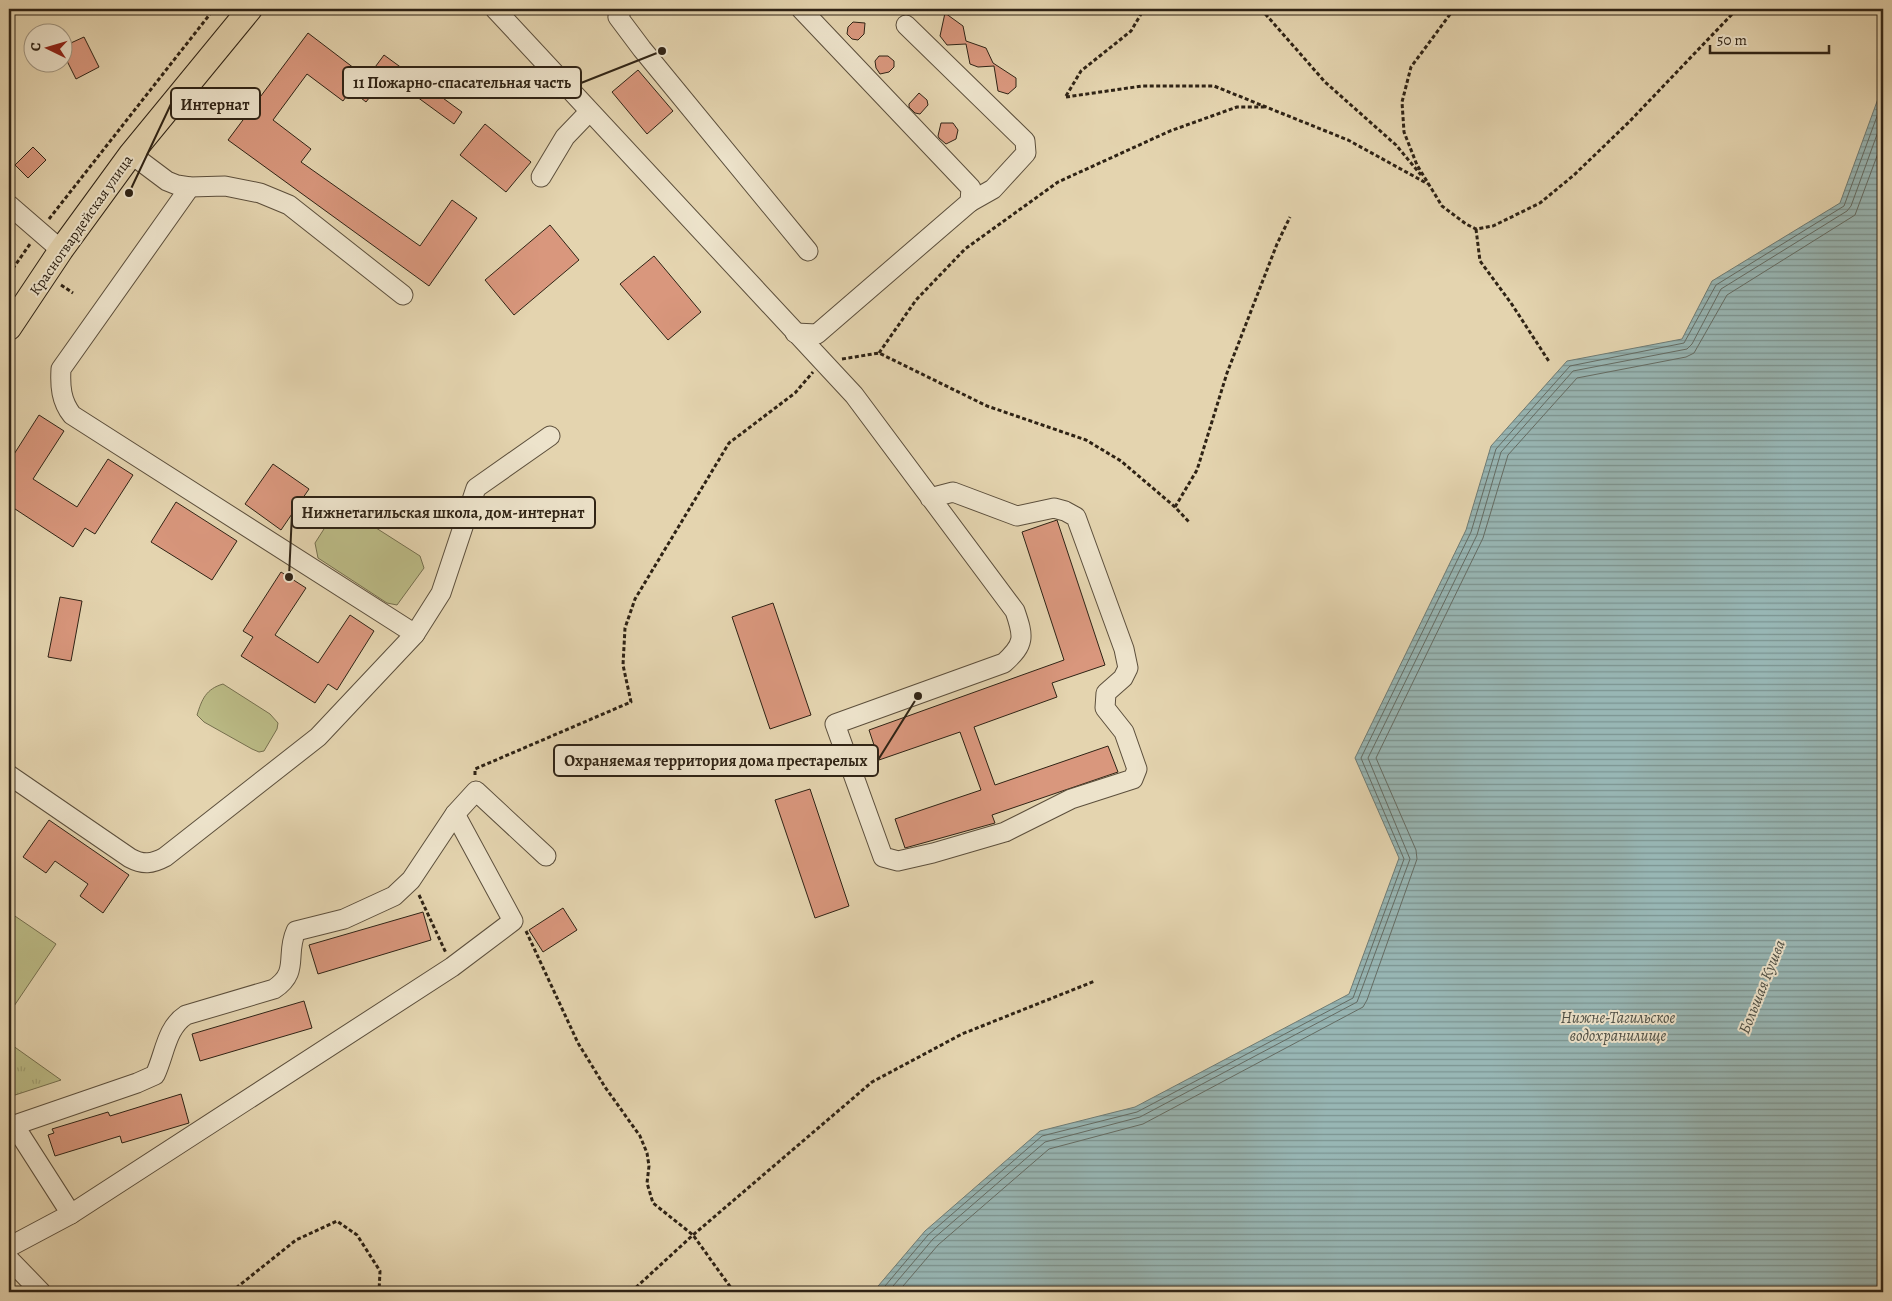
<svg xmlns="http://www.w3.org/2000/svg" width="1892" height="1301" font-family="Alegreya,serif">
<defs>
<pattern id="grass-tufts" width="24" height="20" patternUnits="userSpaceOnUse" patternTransform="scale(1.25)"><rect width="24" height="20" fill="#bbbb86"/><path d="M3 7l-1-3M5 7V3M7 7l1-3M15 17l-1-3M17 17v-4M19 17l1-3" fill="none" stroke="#a1a073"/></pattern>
<pattern id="water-rules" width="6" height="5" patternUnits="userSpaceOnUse" patternTransform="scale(1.25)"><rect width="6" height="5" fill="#98b6b4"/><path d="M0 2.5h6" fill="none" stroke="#7c9491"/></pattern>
</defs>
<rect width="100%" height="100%" fill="#e4d4af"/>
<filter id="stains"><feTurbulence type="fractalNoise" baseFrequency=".004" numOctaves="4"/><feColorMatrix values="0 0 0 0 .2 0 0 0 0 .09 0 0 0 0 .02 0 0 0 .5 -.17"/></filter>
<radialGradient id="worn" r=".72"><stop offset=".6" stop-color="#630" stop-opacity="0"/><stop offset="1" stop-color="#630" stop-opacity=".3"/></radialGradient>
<polygon fill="url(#grass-tufts)" stroke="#756f4e" points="9,1043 61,1080 9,1097"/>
<g fill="#bbbb86" stroke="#756f4e">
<polygon points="340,511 351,512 420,556 424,568 397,605 387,603 318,558 315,543 331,518"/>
<path d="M223,684L270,714L278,723L277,729L264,751L259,752L252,749L204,722L197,715C202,699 206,689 223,684Z"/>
<polygon points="9,912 56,944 12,1009 9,1007"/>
</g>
<polygon fill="url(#water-rules)" stroke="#6e7b74" points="1883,85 1883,1292 873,1292 925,1231 1040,1131 1135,1107 1349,994 1399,858 1355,758 1466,530 1491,446 1567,361 1682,339 1712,281 1840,203"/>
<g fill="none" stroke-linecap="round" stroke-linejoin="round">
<g stroke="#646c64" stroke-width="1">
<polyline points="880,1292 928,1235 1042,1136 1137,1112 1353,998 1404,859 1361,758 1471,532 1496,449 1570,366 1684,343 1716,285 1844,206 1883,100"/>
<polyline points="888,1292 933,1239 1045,1142 1140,1117 1357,1002 1410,859 1368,758 1477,535 1501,452 1573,371 1687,349 1692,344 1721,289 1847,211 1851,206 1883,118"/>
<polyline points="898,1292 938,1245 1049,1149 1143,1124 1363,1007 1367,1000 1417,859 1416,850 1376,758 1483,538 1508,455 1577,378 1686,357 1694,353 1727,295 1855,215 1883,140"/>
</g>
</g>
<g fill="#d9977d" stroke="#2f2315">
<polygon points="945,13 963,26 966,41 986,48 993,63 1016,78 1016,87 1008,94 998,91 994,66 978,67 970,64 966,44 947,45 940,36"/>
<polygon points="853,22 865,23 864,34 858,40 852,39 847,34 848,27"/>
<polygon points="308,33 367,78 384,55 462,112 454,124 387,75 366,102 351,90 343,101 307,74 273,120 311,149 301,162 420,246 452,200 477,218 429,286 228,140"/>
<polygon points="84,37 99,67 76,79 62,51 62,47"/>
<polygon points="879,56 888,56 894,61 894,67 889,72 880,74 876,68 875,61"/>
<polygon points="638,70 673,111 647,134 612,92"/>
<polygon points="919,93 927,100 928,105 920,114 915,113 909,107 909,104"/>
<polygon points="941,123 953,123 958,130 956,139 946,144 939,138 938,136"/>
<polygon points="485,124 531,162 506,192 460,155"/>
<polygon points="33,147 46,160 28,178 15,165"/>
<polygon points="550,225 579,260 514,315 485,280"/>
<polygon points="654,256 701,312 668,340 620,284"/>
<polygon points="39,415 64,431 33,479 77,507 108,459 133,475 95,534 85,528 73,547 9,505 9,462"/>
<polygon points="273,464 309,489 281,530 245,504"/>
<polygon points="176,502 237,541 212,580 151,542"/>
<polygon points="1057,520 1105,665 1052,683 1057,697 974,727 995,785 1108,746 1118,772 992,815 995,823 905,848 895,819 981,790 960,732 879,760 869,730 1064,660 1022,532"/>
<polygon points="281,572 306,588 275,635 318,663 350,615 374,631 337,690 328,684 315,703 241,656 253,637 243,631"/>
<polygon points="60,597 82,601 71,661 48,657"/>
<polygon points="773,603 811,715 770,729 732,617"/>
<polygon points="810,789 849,906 815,918 775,800"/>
<polygon points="49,820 129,875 103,913 80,896 88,884 55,861 46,873 23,857"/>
<polygon points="563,908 577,930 543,952 529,930"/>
<polygon points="423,912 431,940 318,974 309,945"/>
<polygon points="304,1001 312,1028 200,1061 192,1034"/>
<polygon points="181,1094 189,1123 122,1143 120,1136 55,1156 48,1135 54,1133 52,1129 108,1112 110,1116"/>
</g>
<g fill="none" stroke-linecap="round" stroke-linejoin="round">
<defs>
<g id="minor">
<path d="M495,9L854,395L1015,611C1024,637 1025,644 1004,663L835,724L883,857L898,861L933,853L1005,832L1071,799L1133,779L1137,769L1124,732L1105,708L1106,693L1123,678L1128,668L1124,649L1076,517L1065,511L1054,508L1017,516L953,492L930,498"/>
<polyline points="622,9 618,17 642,49 808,251"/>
<polyline points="906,25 1025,141 1026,153 993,189 970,202"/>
<polyline points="131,154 167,181 177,185 190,187 225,186 260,193 289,205 403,295"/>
<polyline points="541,177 565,137 589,112"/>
<polyline points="9,205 61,250"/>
<polyline points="795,333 817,334 970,202 971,188 801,9"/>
<polyline points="415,634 441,593 476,488 550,436"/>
<path d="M9,775L130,858C143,865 152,864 165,857L318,737L415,634L72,415C61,401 60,386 61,369L190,187"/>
<path d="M9,1127L137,1083L155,1075C165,1054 166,1028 186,1015L274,989C300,972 285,955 296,931L344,919L394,896L411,880L455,814L476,791L546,856"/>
<polyline points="71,1214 452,967 513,921 455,814"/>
<polyline points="9,1247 71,1214 14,1125"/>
<polyline points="9,1259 41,1292"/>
</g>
<polyline id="major" points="9,328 61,250 131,154 250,9"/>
</defs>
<use href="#minor" stroke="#5c4f3c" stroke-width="21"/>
<use href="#major" stroke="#2f2315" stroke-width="26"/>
<g stroke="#2f2315" stroke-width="3" stroke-dasharray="4 2.5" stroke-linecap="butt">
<polyline points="1261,9 1325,82 1396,145 1421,175"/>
<polyline points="1454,9 1411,67 1402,102 1404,132 1417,165 1442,206 1466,224 1476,229 1493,226 1540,203 1574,175 1629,122 1737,9"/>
<polyline points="1066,96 1081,71 1131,31 1144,9"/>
<polyline points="1066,97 1142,86 1214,86 1348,140 1428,184"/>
<polyline points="49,219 214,9"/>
<polyline points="1476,229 1480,261 1511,303 1550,363"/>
<polyline points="9,274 30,244"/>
<polyline points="61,285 73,293"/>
<polyline points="879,353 916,300 965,249 1058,182 1170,131 1237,107 1266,107"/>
<polyline points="842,359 879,353 987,406 1086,440 1121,461 1175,507 1190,523"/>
<polyline points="1175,507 1197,470 1227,373 1277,244 1290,217"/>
<polyline points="475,775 475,769 631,702 623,665 625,628 635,599 729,443 795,393 813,372"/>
<polyline points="419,895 446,953"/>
<polyline points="526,931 578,1043 605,1087 640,1136 647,1153 649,1166 647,1183 653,1203 693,1235 734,1292"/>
<polyline points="231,1292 296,1240 337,1221 357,1235 380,1271 379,1292"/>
<polyline points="631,1292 693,1235 872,1082 962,1034 1095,981"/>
</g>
<use href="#minor" stroke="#ede3cb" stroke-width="19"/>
<use href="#major" stroke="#e4d4af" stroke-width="24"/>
</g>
<g text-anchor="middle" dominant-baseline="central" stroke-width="4" stroke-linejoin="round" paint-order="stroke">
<g font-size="15" fill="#2f2315" stroke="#ede3cb">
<text transform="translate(81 225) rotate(-55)">Красногвардейская улица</text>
</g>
<g font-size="16" font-style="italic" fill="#4e4f45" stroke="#ede3cb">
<text transform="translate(1762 987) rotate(-68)">Большая Кушва</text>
<text x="1618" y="1018">Нижне-Тагильское<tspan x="1618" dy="18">водохранилище</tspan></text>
</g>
</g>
<path fill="none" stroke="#2f2315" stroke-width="2" d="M662 51L581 83M129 193L171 104M289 577L292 513M918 696L878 760"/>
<g fill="#2f2315" stroke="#ede3cb" stroke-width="2">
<circle cx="662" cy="51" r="5"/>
<circle cx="129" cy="193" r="5"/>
<circle cx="289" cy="577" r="5"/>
<circle cx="918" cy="696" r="5"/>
</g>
<g fill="#ede3cb" stroke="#2f2315" stroke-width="2">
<rect x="343" y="67" width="238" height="31" rx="5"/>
<rect x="171" y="88" width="89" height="31" rx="5"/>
<rect x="292" y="497" width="303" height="31" rx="5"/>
<rect x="554" y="745" width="324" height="31" rx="5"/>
</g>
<g font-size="16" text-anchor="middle" font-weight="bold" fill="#2f2315">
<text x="462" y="88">11 Пожарно-спасательная часть</text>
<text x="215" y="110">Интернат</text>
<text x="443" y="518">Нижнетагильская школа, дом-интернат</text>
<text x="716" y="766">Охраняемая территория дома престарелых</text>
</g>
<rect width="1892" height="1301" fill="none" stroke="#e4d4af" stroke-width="30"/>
<rect x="10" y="10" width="1872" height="1281" fill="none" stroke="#2f2315" stroke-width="2.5"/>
<rect x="15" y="15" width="1862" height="1271" fill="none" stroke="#2f2315"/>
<g transform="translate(48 48) rotate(275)"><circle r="24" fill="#ede3cb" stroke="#a19682"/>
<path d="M0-4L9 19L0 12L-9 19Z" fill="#8f2418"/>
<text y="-8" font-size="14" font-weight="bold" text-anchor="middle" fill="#2f2315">С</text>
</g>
<path d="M1710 45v8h119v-8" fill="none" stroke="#2f2315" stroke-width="2.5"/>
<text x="1717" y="45" font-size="15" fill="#2f2315" stroke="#ede3cb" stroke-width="4" paint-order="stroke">50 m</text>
<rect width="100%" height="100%" filter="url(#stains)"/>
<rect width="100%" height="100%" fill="url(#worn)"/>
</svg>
